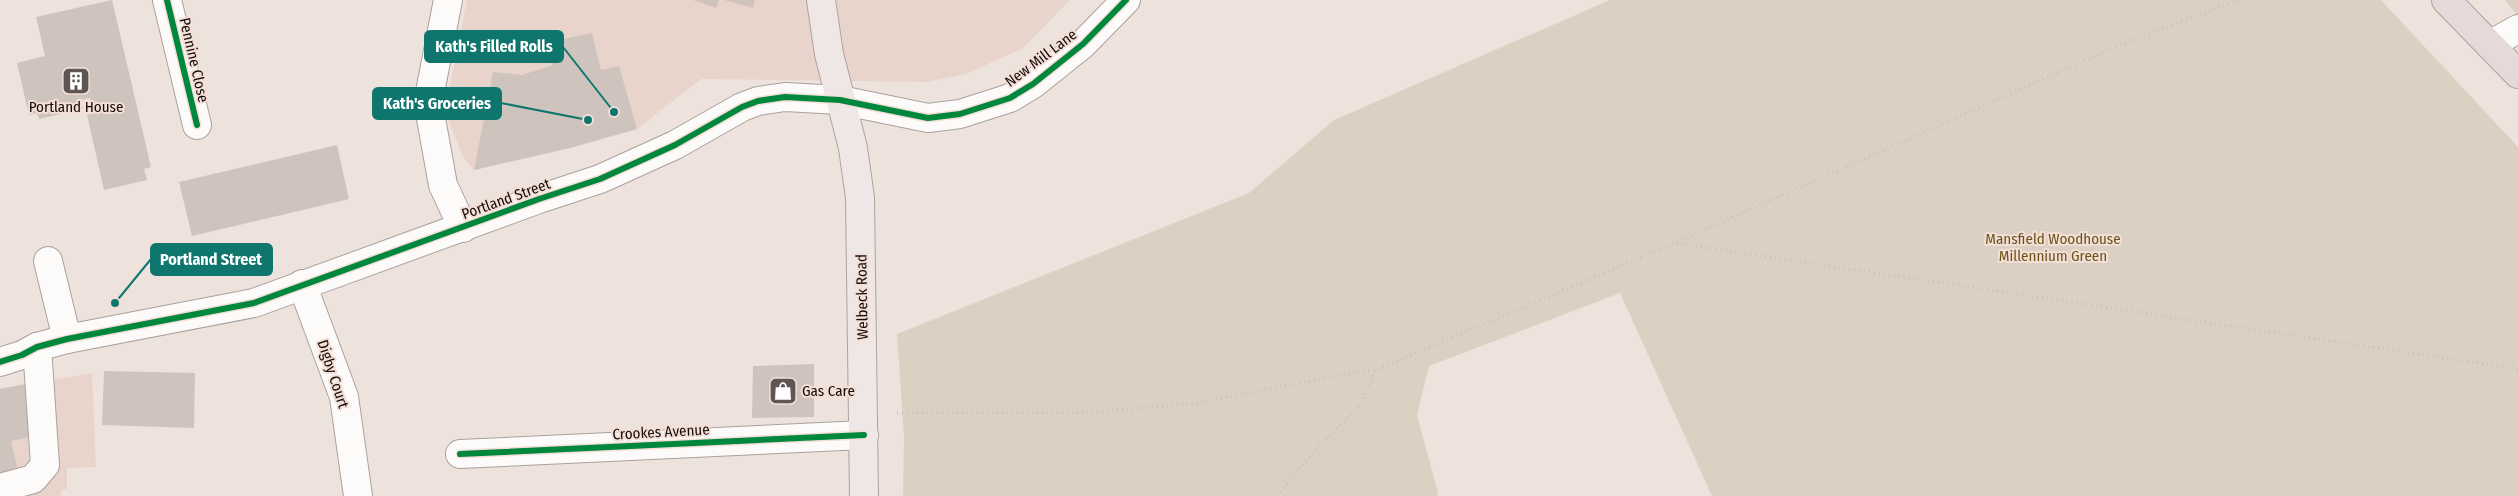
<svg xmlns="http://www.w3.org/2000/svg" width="2518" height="496" font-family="'Fira Sans Condensed',sans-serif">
<rect width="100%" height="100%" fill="#eee2dd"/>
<g fill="#e9d4cc">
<polygon points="467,0 1070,0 1023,48 966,74 927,82 701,79 637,129 570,148 474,170 463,157 449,122 450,85"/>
<polygon points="92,373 96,467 67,468 67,489 61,489 61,496 0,496 0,389"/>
</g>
<g fill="#dcd0c2">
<polygon points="1610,0 2381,0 2518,147 2518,496 1712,496 1620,293 1429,366 1417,415 1438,493 1437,496 903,496 904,437 897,334 1249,193 1334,120"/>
<polygon points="2505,0 2518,0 2518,16"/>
</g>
<g fill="#cfc4bd">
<polygon points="112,0 151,167 144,169 147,180 104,190 87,115 93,113 90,98 80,100 83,109 39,119 37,113 29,115 17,63 45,56 36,17"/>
<polygon points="693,0 719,0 716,8"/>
<polygon points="724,0 755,0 753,8"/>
<polygon points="592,33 601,70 619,66 637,129 570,148 474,170 493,72 522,75 553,65 548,42"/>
<polygon points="337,145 349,199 192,236 179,182"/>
<polygon points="814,364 814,417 752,418 753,366"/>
<polygon points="104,371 195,373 194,428 102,425"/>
<polygon points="25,384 35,436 11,441 18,470 0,474 0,389"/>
</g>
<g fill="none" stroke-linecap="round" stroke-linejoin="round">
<defs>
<g id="minor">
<polyline points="167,0 197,125"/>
<polyline points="448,0 428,102 443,185 463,228"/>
<polyline points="2491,44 2518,29"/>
<polyline points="48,261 67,339"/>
<polyline points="302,284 344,397 358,496"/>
<polyline points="0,362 22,355 37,347 67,339 254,303 539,199 600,179 675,145 742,107 758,101 785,97 840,100 928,118 960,114 1010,98 1033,84 1083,44 1126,0"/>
<polyline points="460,454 864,435"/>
<polyline points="0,488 33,479 45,465 37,347"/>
</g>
<polyline id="major" points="821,0 829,54 853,148 860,198 864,496"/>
<polyline id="highway" points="2446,0 2518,74"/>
</defs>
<use href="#minor" stroke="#aaa19d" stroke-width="30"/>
<use href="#major" stroke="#b1a19f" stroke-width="30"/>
<use href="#highway" stroke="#b1a19f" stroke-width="30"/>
<g stroke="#c7c2c1" stroke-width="3" stroke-dasharray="1 4" stroke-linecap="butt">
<polyline points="1676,243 2518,369"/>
<polyline points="897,413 1082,413 1199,403 1354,372 1376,370 1675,243 2127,42 2238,0"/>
<polyline points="1277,496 1310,456 1361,404 1376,370"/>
</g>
<use href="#minor" stroke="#fcfbfa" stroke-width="28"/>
<use href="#major" stroke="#efe7e6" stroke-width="28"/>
<use href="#highway" stroke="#e5dad9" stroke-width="28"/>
<defs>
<g id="cycleway">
<polyline points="167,0 197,125"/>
<polyline points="0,362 22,355 37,347 67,339 254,303 539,199 600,179 675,145 742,107 758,101 785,97 840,100 928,118 960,114 1010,98 1033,84 1083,44 1126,0"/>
<polyline points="460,454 864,435"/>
</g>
</defs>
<use href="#cycleway" stroke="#f4dfd7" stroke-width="9"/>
<use href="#cycleway" stroke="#00873e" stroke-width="6"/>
</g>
<defs>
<symbol id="building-square" viewBox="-11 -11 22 22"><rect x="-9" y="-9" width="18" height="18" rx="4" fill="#5f5653" stroke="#f4dfd7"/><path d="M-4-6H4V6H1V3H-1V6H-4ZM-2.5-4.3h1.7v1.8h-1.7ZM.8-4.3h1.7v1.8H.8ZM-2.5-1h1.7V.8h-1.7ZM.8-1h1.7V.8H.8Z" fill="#fff"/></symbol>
<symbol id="shop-square" viewBox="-11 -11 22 22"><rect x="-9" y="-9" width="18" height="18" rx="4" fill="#5f5653" stroke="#f4dfd7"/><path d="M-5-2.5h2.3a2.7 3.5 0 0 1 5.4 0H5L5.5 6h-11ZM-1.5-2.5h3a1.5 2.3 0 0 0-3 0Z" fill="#fff"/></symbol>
</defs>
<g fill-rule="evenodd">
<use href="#building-square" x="60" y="65" width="32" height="32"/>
<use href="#shop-square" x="767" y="375" width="32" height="32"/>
</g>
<g text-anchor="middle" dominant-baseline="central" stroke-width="4" stroke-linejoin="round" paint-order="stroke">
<g font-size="15" fill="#120b09" stroke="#f4dfd7">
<text transform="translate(1041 58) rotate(-37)">New Mill Lane</text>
<text transform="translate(194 60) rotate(77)">Pennine Close</text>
<text transform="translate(506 199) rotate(-20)">Portland Street</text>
<text transform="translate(862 297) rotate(-91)">Welbeck Road</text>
<text transform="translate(333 374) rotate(72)">Digby Court</text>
<text transform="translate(661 432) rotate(-3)">Crookes Avenue</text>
</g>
<g font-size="15" fill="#120b09" stroke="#f4dfd7">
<text x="76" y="107">Portland House</text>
<text x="802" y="391" text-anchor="start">Gas Care</text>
</g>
<g font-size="15" fill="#6a531a" stroke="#f4dfd7">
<text x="2053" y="239">Mansfield Woodhouse<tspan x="2053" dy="17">Millennium Green</tspan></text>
</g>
</g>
<path fill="none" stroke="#0f766e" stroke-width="2" d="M614 112L563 47M588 120L501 103M115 303L151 259"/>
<g fill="#0f766e" stroke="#f4dfd7" stroke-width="2">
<circle cx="614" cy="112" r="5"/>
<circle cx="588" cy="120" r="5"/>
<circle cx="115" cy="303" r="5"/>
</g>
<g fill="#0f766e" stroke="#0f766e" stroke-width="2">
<rect x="425" y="31" width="138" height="31" rx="5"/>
<rect x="373" y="88" width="128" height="31" rx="5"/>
<rect x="151" y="244" width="121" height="31" rx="5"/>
</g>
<g font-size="16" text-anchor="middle" font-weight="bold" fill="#fff">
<text x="494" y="52">Kath's Filled Rolls</text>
<text x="437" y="109">Kath's Groceries</text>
<text x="211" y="265">Portland Street</text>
</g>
</svg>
